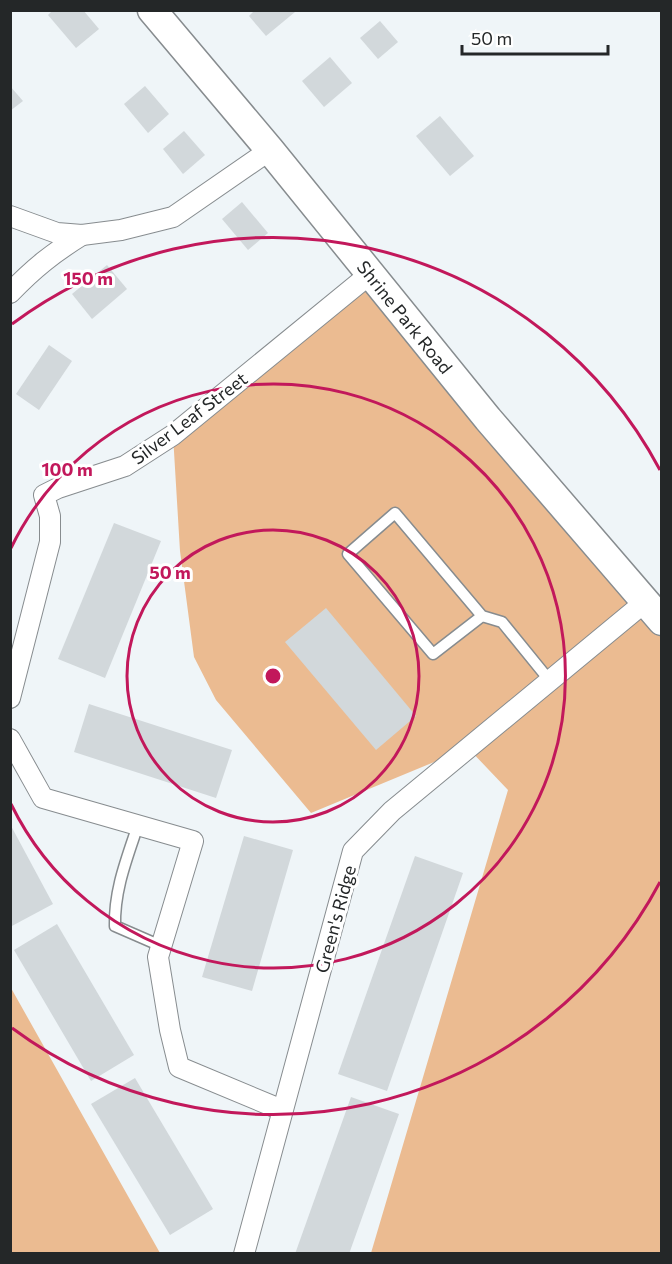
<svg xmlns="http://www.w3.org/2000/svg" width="672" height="1264" font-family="Commissioner,sans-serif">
<rect width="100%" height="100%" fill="#eff5f8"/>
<g fill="#ebbb91">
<polygon points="370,274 661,621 661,1253 371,1253 508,790 468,748 311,813 216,700 194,657 180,551 173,435"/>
<polygon points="11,988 160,1253 11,1253"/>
</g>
<g fill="#d2d8db">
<polygon points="53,10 83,10 99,29 76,48 48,15"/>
<polygon points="255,10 294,10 295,12 266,36 249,16"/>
<polygon points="380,21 398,42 378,59 360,38"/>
<polygon points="330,57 352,83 324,107 302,81"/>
<polygon points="10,86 23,101 10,111"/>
<polygon points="145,86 169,114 148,133 124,104"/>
<polygon points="440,116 474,156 450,176 416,136"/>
<polygon points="184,131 205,155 183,174 163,149"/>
<polygon points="242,202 268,233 248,250 222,219"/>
<polygon points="107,265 127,289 92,319 72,294"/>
<polygon points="49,345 72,361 39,410 16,394"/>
<polygon points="114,523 161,541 105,678 58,659"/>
<polygon points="326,608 416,716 376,750 285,642"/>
<polygon points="89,704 232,750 216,798 74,752"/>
<polygon points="10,824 53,904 10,927"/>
<polygon points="244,836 293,850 252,991 202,977"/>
<polygon points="415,856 463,873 387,1091 338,1074"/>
<polygon points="57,924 134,1055 91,1081 14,950"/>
<polygon points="135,1078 213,1209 170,1235 91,1104"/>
<polygon points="351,1097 399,1114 349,1254 295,1254"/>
</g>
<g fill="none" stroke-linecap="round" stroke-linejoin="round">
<defs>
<g id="lane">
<polyline points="482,616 395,513 348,554 433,654 482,616 502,622 550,681"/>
<path d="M138,825C127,858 114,890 115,926L161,946"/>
</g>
<g id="street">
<polyline points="10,216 57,233 82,235 121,230 173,217 270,150"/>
<path d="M10,293C34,268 53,253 82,235"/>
<polyline points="10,698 50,542 50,516 44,495 58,488 125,466 173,435 370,274"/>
<polyline points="10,739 43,798 193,841 158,957 170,1030 179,1067 282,1110"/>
<polyline points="244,1254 353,851 392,811 645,602"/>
</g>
<polyline id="secondary" points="152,10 270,150 488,419 662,621"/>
</defs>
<use href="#lane" stroke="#878c8f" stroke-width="13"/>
<use href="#street" stroke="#878c8f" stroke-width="22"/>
<use href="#secondary" stroke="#878c8f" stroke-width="31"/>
<use href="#lane" stroke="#fff" stroke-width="10"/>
<use href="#street" stroke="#fff" stroke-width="20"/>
<use href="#secondary" stroke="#fff" stroke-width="28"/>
</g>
<g fill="none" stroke="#c2185b" stroke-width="3">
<circle cx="273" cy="676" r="146"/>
<path d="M11 548A292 292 0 1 1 11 804"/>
<path d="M660 882A438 438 0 0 1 12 1028M12 324A438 438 0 0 1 660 470"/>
</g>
<g text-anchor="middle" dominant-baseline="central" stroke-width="6" stroke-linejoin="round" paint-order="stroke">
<g font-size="18" fill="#242728" stroke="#fff">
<text transform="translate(405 317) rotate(51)">Shrine Park Road</text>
<text transform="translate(189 418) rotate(-37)">Silver Leaf Street</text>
<text transform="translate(335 919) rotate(-75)">Green's Ridge</text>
</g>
</g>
<circle cx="273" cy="676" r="9" fill="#c2185b" stroke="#fff" stroke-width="3"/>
<g font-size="18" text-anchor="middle" font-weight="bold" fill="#c2185b" stroke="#fff" stroke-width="6" stroke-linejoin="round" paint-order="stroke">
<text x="88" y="285">150 m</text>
<text x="67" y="476">100 m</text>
<text x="170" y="579">50 m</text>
</g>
<rect width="672" height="1264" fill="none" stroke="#242728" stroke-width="24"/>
<path d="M462 45v9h146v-9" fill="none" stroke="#242728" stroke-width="3"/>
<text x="471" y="45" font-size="18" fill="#242728" stroke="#ffffff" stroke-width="4.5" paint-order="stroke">50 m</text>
</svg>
